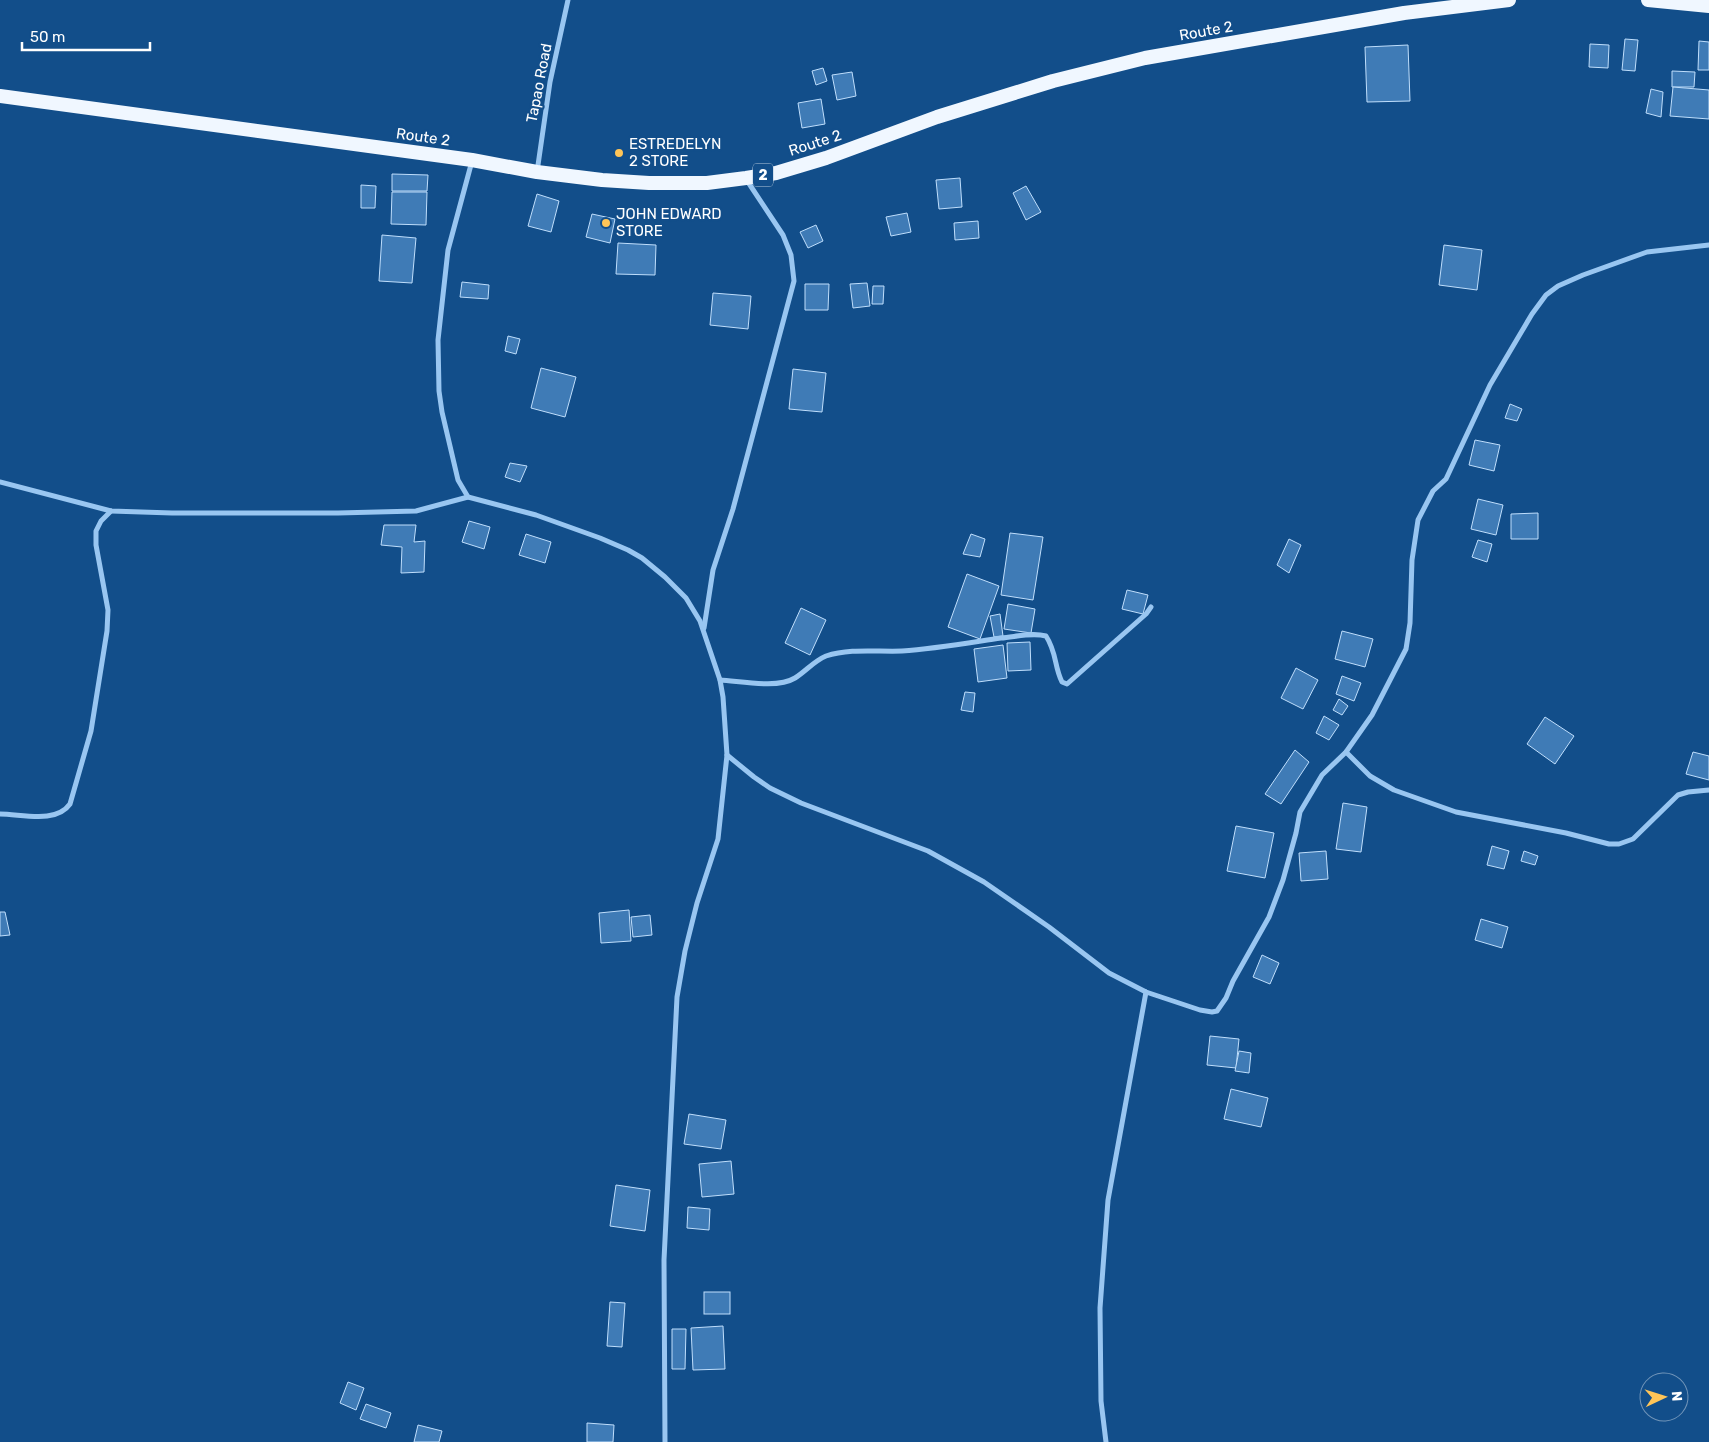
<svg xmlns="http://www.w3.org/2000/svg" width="1709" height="1442" font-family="Rubik,sans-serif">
<rect width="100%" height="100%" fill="#124e8a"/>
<g fill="#3f7bb6" stroke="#bfdefc">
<polygon points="1625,39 1638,40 1635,71 1622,70"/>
<polygon points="1699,41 1709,42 1709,70 1698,70"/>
<polygon points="1590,44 1609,45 1608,68 1589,67"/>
<polygon points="1408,45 1410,101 1367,102 1365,47"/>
<polygon points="823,68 827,81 816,85 812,71"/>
<polygon points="1672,71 1695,72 1694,87 1672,87"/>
<polygon points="852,72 856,96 837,100 832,75"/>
<polygon points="1673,87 1709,90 1709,119 1670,116"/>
<polygon points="1651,89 1663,92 1661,117 1646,113"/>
<polygon points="821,99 825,124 802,128 798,103"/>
<polygon points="392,174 428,175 427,191 392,191"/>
<polygon points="960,178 962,207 939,209 936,180"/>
<polygon points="361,185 376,186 375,208 361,208"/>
<polygon points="1026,186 1041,212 1026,220 1013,193"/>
<polygon points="392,192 427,192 426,225 391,224"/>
<polygon points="537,194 559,201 551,232 528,226"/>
<polygon points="907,213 911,232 891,236 886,217"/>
<polygon points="592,214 615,219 610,243 586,237"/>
<polygon points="978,221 979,238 955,240 954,223"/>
<polygon points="816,225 823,241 808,248 800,232"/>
<polygon points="382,235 416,238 412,283 379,281"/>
<polygon points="618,243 656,245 655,275 616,274"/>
<polygon points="1444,245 1482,250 1477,290 1439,285"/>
<polygon points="462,282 489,285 488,299 460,297"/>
<polygon points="867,283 870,306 853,308 850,284"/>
<polygon points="805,284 829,284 828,310 805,310"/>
<polygon points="873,286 884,286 883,304 872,304"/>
<polygon points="713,293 751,296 748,329 710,325"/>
<polygon points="508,336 520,339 516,354 505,351"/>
<polygon points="541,368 576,377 565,417 531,408"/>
<polygon points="793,369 826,373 822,412 789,409"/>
<polygon points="1510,404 1522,409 1517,421 1505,418"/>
<polygon points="1475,440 1500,445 1494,471 1469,465"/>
<polygon points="510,463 527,466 520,482 505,477"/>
<polygon points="1478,499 1503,505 1496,535 1471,529"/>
<polygon points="1538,513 1538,539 1511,539 1511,514"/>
<polygon points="469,521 490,527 484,549 462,542"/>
<polygon points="384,525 416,525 414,542 425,541 424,572 401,573 402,547 381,545"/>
<polygon points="1010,533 1043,537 1033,600 1001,595"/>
<polygon points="526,534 551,542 545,563 519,555"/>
<polygon points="971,534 985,539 980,557 963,554"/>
<polygon points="1289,539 1301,545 1289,573 1277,565"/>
<polygon points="1478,540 1492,544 1487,562 1472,557"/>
<polygon points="967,574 999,586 980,639 948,627"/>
<polygon points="1127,590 1148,595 1143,614 1122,609"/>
<polygon points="1008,604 1035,609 1031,633 1004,629"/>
<polygon points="801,608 826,620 810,655 785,643"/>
<polygon points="1000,614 1003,636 994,637 990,616"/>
<polygon points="1342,631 1373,639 1365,667 1335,659"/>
<polygon points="1030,642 1031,670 1008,671 1007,643"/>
<polygon points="1003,645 1007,678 978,682 974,649"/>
<polygon points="1296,668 1318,680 1303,709 1281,698"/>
<polygon points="1342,676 1361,683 1354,701 1336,694"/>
<polygon points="965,692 975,693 973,712 961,710"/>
<polygon points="1339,699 1348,706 1342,715 1333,710"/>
<polygon points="1324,716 1339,725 1329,740 1316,733"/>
<polygon points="1545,717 1574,736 1555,764 1527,744"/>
<polygon points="1295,750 1309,762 1281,804 1265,794"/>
<polygon points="1693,752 1709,756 1709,780 1686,774"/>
<polygon points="1343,803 1367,807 1361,852 1336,849"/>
<polygon points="1236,826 1274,833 1265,878 1227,871"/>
<polygon points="1492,846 1509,851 1504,869 1487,865"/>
<polygon points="1326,851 1328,879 1301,881 1299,853"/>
<polygon points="1524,851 1538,856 1535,865 1521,861"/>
<polygon points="629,910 631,941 601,943 599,913"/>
<polygon points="0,912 5,912 10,935 0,936"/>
<polygon points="650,915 652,935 633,937 631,917"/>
<polygon points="1481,919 1508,927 1502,948 1475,940"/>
<polygon points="1262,955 1279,963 1270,984 1253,977"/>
<polygon points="1210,1036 1239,1039 1236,1068 1207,1065"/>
<polygon points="1239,1051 1251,1053 1249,1073 1235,1071"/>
<polygon points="1231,1089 1268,1098 1261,1127 1224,1119"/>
<polygon points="689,1114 726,1120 721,1149 684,1144"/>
<polygon points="731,1161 734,1194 702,1197 699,1164"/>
<polygon points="616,1185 650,1190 645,1231 610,1226"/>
<polygon points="688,1207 710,1209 709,1230 687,1228"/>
<rect x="704" y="1292" width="26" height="22"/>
<polygon points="610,1302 625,1303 622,1347 607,1346"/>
<polygon points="723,1326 725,1369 693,1370 691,1328"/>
<polygon points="672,1329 686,1329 685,1369 672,1369"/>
<polygon points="348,1382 364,1388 356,1410 340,1403"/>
<polygon points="366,1404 391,1413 386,1428 360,1419"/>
<polygon points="587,1423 614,1425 613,1442 587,1442"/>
<polygon points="418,1425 442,1431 439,1442 414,1442"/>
</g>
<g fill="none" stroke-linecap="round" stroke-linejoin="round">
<g stroke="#99c6f1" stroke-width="5">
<polyline points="472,161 448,250 438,340 439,391 442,412 458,480 468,497 536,515 600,538 628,550 642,558 665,577 686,598 700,621 720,680 723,697 727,755 718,839 697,903 685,951 677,997 664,1260 665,1442"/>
<polyline points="537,172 550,82 568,0"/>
<polyline points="0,482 111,511 172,513 338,513 416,511 468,497"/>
<polyline points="704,628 713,570 733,509 794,281 791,255 783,235 746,179"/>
<path d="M720,680C740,681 777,689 795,678C806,671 814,661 826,656C850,648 877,652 902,651C935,649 968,643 1001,638C1015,637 1032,632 1046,636C1057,653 1054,666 1062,682L1067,684L1146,614L1151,607"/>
<polyline points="1346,752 1370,776 1394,790 1456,812 1566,833 1609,844 1619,844 1633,839 1678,795 1688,792 1709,790"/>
<polyline points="727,755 754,777 770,788 801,803 928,851 984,882 1049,927 1109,973 1146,992 1200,1010 1212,1012 1217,1011 1226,998 1233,981 1269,917 1283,880 1296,833 1300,812 1322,775 1346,752 1372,715 1406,649 1410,623 1412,560 1418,520 1433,491 1446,479 1490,385 1532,314 1546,295 1558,286 1583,275 1647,252 1709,245"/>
<path d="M0,814C22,814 56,824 70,804L91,731L107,631L108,610L96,545V531L101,521L111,511"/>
<polyline points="1106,1442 1101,1401 1100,1308 1108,1200 1146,992"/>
</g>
<g stroke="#f0f7ff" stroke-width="14">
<polyline points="1648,0 1709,6"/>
<polyline points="0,96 472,160 537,172 602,180 649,183 707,183 746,178 776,173 826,158 937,117 1053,81 1145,58 1404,13 1509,0"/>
</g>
</g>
<g fill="#ffc558" stroke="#124e8a" stroke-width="2">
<circle cx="619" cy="153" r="5"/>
<circle cx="606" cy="223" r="5"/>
</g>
<g text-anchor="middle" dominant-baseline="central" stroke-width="4.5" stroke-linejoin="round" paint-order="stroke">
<rect fill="#124e8a" stroke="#b8cadc" stroke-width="1" x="753" y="163.5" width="20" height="23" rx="4"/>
<g font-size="14" font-weight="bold" fill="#fff">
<text x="763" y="175">2</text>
</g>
<g font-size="15" fill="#fff" stroke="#124e8a">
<text transform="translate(1206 31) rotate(-10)">Route 2</text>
<text transform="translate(539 83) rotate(-79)">Tapao Road</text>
<text transform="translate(423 137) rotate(8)">Route 2</text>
<text transform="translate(815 143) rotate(-18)">Route 2</text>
</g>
<g font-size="15" fill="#fff" stroke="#124e8a" text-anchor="start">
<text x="629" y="144">ESTREDELYN<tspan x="629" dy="17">2 STORE</tspan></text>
<text x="616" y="214">JOHN EDWARD<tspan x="616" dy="17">STORE</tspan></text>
</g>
</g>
<g transform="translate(1664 1397) rotate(86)"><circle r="24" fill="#124e8a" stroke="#7195b9"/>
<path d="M0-4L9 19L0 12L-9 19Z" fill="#ffc558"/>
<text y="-8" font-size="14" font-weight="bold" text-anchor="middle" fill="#ffffff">N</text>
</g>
<path d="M22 42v8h128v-8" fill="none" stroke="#ffffff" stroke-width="2.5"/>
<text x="30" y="42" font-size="15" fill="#ffffff" stroke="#124e8a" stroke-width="4" paint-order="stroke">50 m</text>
</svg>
